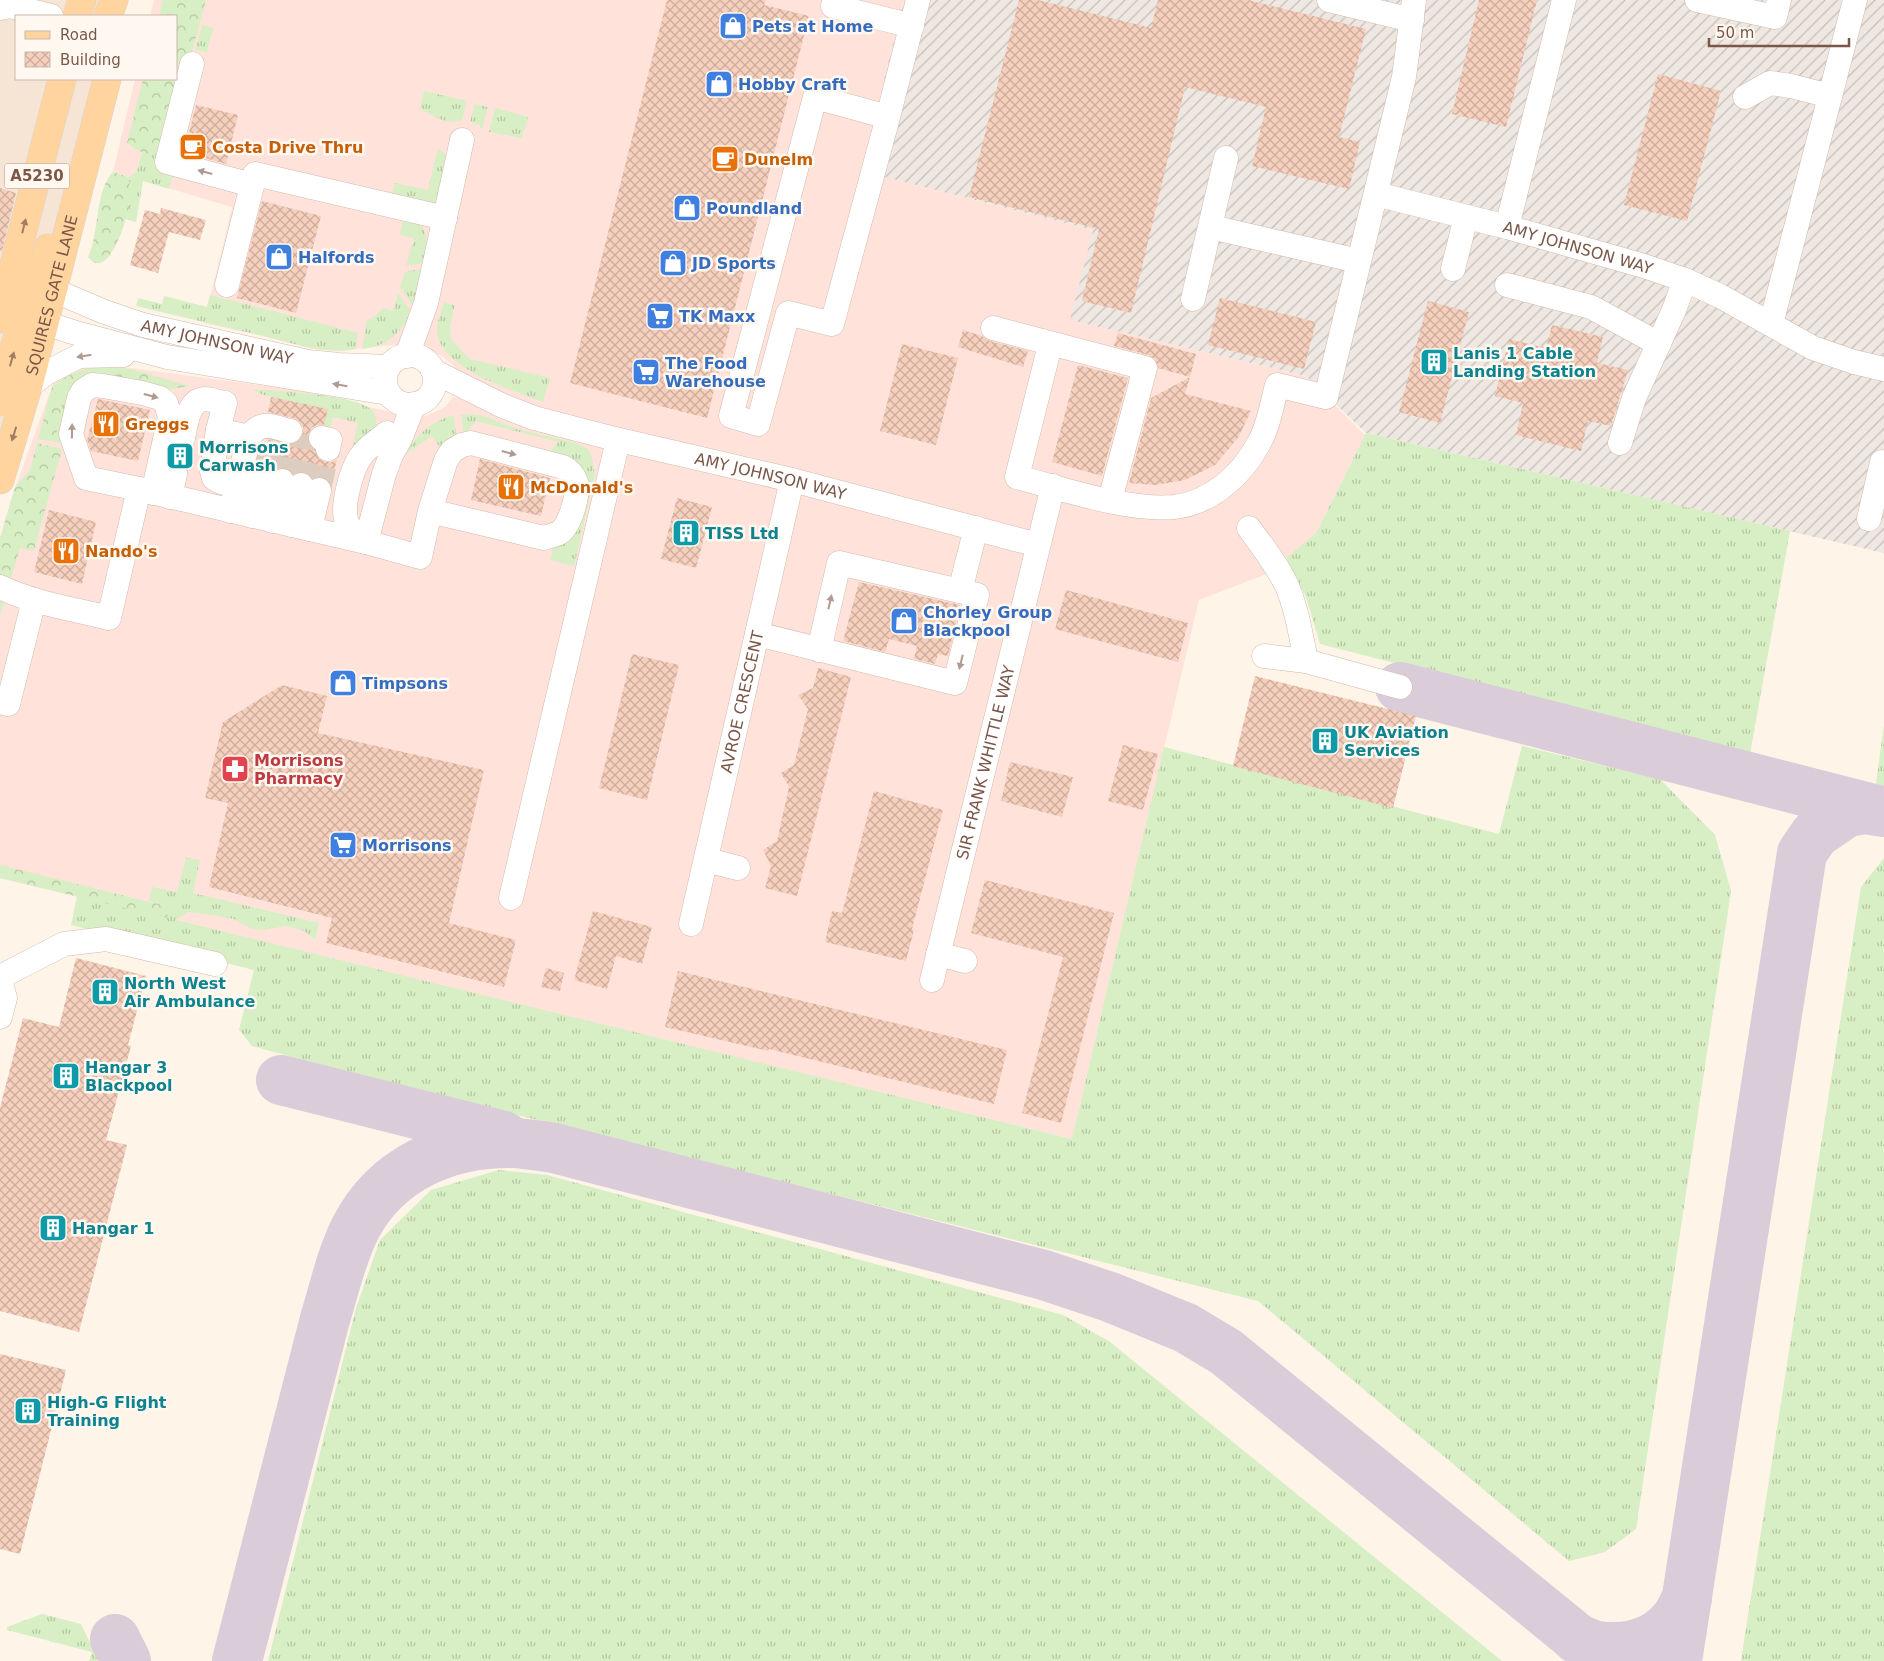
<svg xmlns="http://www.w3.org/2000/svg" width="1884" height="1661" font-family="'DejaVu Sans',sans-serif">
<defs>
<pattern id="industrial-furrows" width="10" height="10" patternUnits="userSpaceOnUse" patternTransform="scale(1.25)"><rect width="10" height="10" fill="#efe7e1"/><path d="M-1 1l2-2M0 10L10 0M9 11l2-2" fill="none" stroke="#c7beb8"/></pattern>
<pattern id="grass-tufts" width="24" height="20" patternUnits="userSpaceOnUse" patternTransform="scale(1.25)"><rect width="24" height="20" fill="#d8eec4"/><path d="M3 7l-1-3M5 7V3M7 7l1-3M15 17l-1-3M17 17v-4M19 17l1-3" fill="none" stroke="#b4c4a1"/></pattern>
<pattern id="forest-crowns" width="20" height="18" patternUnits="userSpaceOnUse" patternTransform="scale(1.25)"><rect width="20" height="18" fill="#d8eec4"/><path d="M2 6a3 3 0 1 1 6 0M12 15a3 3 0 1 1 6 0" fill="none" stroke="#b4c4a1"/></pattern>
<pattern id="building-cross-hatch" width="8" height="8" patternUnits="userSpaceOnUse" patternTransform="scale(1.25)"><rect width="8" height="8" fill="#f6d0bd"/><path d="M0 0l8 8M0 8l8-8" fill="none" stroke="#ccac9c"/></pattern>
</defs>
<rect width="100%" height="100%" fill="#fef4e8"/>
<polygon fill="#f6e5d5" points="0,0 128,0 124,16 16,16 16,79 107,79 0,480"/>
<polygon fill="#ffe3db" points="154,0 904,0 882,87 906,92 885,177 1093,230 1071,320 1306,376 1365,435 1316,533 1269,573 1199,600 1072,1139 0,878 0,538 13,494 54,381 87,365 123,367 298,390 386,411 406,415 426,416 445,407 453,397 470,399 460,384 454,366 443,357 433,351 393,345 338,351 312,349 268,337 204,323 232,207 113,172 135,79 176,79 176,16 150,16"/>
<polygon fill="url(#industrial-furrows)" points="904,0 1884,0 1884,553 1366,433 1306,376 1070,320 1093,230 885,177 906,92 882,87"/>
<g fill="url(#grass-tufts)">
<polygon points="202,25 213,28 207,52 195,50"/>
<path d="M424,91L467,101L462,121C445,124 435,117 420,109Z"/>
<polygon points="475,104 488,107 482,130 479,125 470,122"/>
<polygon points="495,108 528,117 522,138 489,132"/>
<polygon points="167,146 175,169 169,189 143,181 136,222 125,219 130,201 129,177 137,171 142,153 156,152"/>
<polygon points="438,148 448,157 437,207 391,196 395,183 428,190"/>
<path d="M406,219C431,223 428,244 425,263L406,266L414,238L400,235L402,224Z"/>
<polygon points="425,268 415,309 400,287 405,272"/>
<path d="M398,293L412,313C399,334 388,346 362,349L367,320L374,317L383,308L393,311Z"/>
<path d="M210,295L358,333L356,349C324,355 297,344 267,337C223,326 180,317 136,306L138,298L162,304L164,296L207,307Z"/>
<path d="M444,302L455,305L450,327L451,339L470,359L550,378L543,402C514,391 441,369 437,332C436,323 442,311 444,302Z"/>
<polygon points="56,383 76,386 65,444 55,442 57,430 64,416 52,386"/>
<path d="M252,389C276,391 359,394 373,411C377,416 376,424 377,430L353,446L358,423L333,417L330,430L323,429L328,409C305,404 270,401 252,389Z"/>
<polygon points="471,414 484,416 518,429 576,443 588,449 592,457 595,475 574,566 550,560 554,543 585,486 548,455 558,442 476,421 464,435 461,415"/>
<path d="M453,415L457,438L441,449L432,436L403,456C416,436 429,423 453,415Z"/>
<polygon points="1366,433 1790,531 1750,754 1320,644 1306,597 1286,558 1316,533"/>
<polygon points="1884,725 1884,793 1875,791"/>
<polygon points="1522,746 1660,779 1715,835 1731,891 1636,1529 1605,1552 1569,1561 1258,1301 354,1074 252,1046 239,1030 254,970 71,925 77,896 167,918 166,906 149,901 152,887 177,892 186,858 200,860 193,893 319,923 315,940 304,931 286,926 264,930 252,929 234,919 212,915 188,912 176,920 1072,1139 1164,747 1499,834"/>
<polygon points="1884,858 1884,1661 1741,1661 1861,887"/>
<polygon points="499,1170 547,1175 1063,1315 1110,1342 1502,1661 268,1661 356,1308 380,1240 431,1190"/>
<polygon points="42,1614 81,1624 99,1661 89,1661 92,1652 7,1630 7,1627"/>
</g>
<g fill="url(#forest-crowns)">
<path d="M163,0H206L167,146C148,157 144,155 127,143L143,79H176V16H159Z"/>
<path d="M113,172L129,177C129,185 131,193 130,201C129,214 109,284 88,257C100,232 94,193 113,172Z"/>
<path d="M111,366L130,369L190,386L165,390L110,378L98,373L76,386L56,383C78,370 85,367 111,366Z"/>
<polygon points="52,386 64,416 57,430 55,442 38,439"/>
<polygon points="37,443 62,449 34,551 20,548 0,616 0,538 15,487 30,470"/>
<polygon points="0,865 166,906 169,909 167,918 0,878"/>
</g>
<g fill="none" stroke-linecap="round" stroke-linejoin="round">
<g stroke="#daccd9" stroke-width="50">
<polyline points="1400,687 1877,810"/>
<polyline points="281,1080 504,1136"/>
<path d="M1576,1638C1583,1640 1590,1645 1598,1646C1627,1650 1656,1643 1675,1619C1680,1613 1683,1605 1687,1598"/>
<polyline points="115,1639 126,1661"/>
<path d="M237,1661L325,1319C334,1290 341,1257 355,1229C386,1168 449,1141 516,1143C528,1144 541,1146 554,1148L1044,1275L1110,1297L1186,1328L1226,1352L1605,1661"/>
<polyline points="1677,1661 1802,853 1815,834 1847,812 1865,809 1884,812"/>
</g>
</g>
<g fill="url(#building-cross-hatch)">
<polygon points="667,0 766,0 764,5 809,16 707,418 570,383"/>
<polygon points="1019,0 1038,0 1151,28 1158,0 1248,0 1366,29 1339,137 1360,142 1349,189 1252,166 1266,107 1185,87 1131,313 1082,301 1099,229 969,197"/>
<polygon points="1479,0 1537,0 1506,127 1452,114"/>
<polygon points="1658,74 1721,91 1687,221 1624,205"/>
<polygon points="196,105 238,115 226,164 184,152"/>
<polygon points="0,188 16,193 2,251 0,250"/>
<polygon points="262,201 321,216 296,313 237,298"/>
<polygon points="161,208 206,220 200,240 169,232 158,273 130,265 145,210 160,214"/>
<polygon points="1220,298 1316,322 1304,369 1208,345"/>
<polygon points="1428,301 1469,312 1440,423 1399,412"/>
<polygon points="1552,325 1603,337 1597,363 1628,370 1611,426 1588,421 1581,451 1516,435 1523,403 1495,396 1509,339 1546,348"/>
<polygon points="963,330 982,336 990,341 1028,351 1023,367 958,347"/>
<polygon points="1118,333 1196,354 1190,377 1158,368 1155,359 1148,355 1114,346"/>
<polygon points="902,344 958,358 936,445 880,431"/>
<polygon points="1078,365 1128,378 1102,476 1052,462"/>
<polygon points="1190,377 1185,394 1251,411 1238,438 1215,465 1185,480 1155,485 1129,483 1151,398"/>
<polygon points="271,397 328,409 324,425 317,425 311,428 308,436 308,443 315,450 319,459 326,462 332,462 337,459 331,484 323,477 313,478 310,475 304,472 293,474 285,468 275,469 272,465 262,462 268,440 293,444 300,440 303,434 303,427 299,421 293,418 268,412"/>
<polygon points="98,399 150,410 138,461 91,451 87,440"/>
<polygon points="190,449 186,466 178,461 174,461 177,450 181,451"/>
<polygon points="480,459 550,478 541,516 471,500"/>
<polygon points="677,498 712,507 696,568 661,559"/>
<polygon points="49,510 96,522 82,584 34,572"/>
<polygon points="859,582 960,605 948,656 938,654 935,664 914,659 917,646 889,639 885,652 843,641"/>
<polygon points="1066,590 1188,623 1178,662 1055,629"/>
<polygon points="632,654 679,665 647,800 599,788"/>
<polygon points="818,668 851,677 797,896 765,888 771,866 763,850 777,841 789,787 781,773 794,765 808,709 798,695 813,688"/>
<polygon points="1255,676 1416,716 1393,808 1233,766"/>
<polygon points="282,685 327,696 318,733 484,770 449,923 516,940 504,987 326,943 332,918 209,887 228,803 205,798 223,722"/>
<polygon points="1123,745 1158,754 1143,810 1108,801"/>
<polygon points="1010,762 1073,777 1062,817 1001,801"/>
<polygon points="874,791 943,810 912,929 914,930 906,961 825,942 832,911 842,913"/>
<polygon points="985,880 1114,913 1061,1123 1022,1113 1063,957 971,933"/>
<polygon points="593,911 652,927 642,964 616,956 607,989 574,980"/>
<polygon points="76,958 146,976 128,1045 131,1046 106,1140 127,1145 79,1332 0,1311 0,1108 23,1018 59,1027"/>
<polygon points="546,968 564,973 560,991 541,987"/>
<polygon points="678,971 1007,1050 994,1104 769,1049 768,1051 665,1027"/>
<polygon points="0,1354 66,1370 20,1554 0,1549"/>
</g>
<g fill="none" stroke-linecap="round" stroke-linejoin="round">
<g stroke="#ddcdc0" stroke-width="24" stroke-dasharray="24 12" stroke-linecap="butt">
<polyline points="175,474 183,438"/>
<polyline points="263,475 272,437"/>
<polyline points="282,481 294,432"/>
<polyline points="301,485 312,436"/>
<polyline points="319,490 328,449"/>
</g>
<defs>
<g id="minor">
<polyline points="1329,0 1412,20"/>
<polyline points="1697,0 1775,17 1779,0"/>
<polyline points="833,6 912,26"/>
<polyline points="0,8 10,6 51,16"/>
<polyline points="192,64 167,162 252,185"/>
<polyline points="1745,97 1770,83 1791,86 1830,96"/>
<polyline points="888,117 832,324 788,313 758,424 731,416 815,97 888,117 918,0"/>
<path id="s1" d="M1376,194L1507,227L1644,266L1685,280L1720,296L1813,348L1854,362L1884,369"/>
<polyline points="1211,227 1358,261"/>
<polyline points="1507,227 1564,0"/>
<polyline points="1453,269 1466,217"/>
<path id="s2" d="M37,283L102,311L143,325L308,362L339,365L388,367"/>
<polyline points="227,285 255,174 445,218"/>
<polyline points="1507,285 1591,307 1659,344"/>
<polyline points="1193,299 1226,158"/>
<polyline points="28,318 76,333 167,357 388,393"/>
<polyline points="1771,324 1855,0"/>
<polyline points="993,328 1145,368 1110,500"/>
<circle cx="410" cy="380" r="25"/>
<polyline points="407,356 426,303 462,140"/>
<path d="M1047,357L1017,477C1064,489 1126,511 1174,507C1211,503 1242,475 1259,443C1269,425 1272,404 1277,385L1326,397L1404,77L1414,0"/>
<path id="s3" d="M433,371L503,406L534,418L615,439L792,480L1038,545"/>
<polyline points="28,387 46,373 79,356 123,355"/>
<polyline points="218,430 212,471 214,478 221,482 238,487"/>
<path d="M183,438C186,426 187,400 205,399C211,399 218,402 225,403L218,430L249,437"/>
<polyline points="321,438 330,440 328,449"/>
<polyline points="1620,443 1634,398 1674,310 1685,280"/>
<polyline points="139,489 86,478 71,434 79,398 83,391 92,385 103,386 142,393 160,398 166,403 170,417 153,493"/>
<polyline points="170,497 175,474"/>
<path d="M231,511L249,437C262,419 272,427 290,431"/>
<polyline points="252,516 263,475"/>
<polyline points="1869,519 1882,462 1884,463"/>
<polyline points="273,521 282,481"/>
<polyline points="292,525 301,485"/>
<path d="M1249,528C1263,547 1277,565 1287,586C1297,610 1301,636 1306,661L1400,687"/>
<polyline points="310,529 319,490"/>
<polyline points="366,542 384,474 391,455 400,439 414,404"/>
<path d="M366,542C359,537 351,531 347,523C341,507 351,470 361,456C367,447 379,440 387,433"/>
<path d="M0,587C33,603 73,609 109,618L139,489L366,542L420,557L430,511L446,460L452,451L462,445L471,443L563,467C569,470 574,476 576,482C579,495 570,526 559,533C555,535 549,536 544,538L430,511"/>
<polyline points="960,591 976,528"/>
<polyline points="757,634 955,683 977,595 839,563 819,650"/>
<polyline points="1264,656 1306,661"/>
<polyline points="0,702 8,704 34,600"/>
<polyline points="706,860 738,868"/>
<polyline points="511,898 618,440"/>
<path id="s4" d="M691,924L792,480"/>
<polyline points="938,954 965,961"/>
<polyline points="0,977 64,944 106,939 215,964"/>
<polyline points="0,980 5,998 0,1017"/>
<path id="s5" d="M932,980L1053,486"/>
</g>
<g id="major">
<polyline points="77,16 82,0"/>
<polyline points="108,16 114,0"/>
<path d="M3,306C34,299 40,276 48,248"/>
<polyline points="0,319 62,79"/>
<path d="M0,402C8,372 19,308 47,293"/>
<path id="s6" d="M0,480L28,387L107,79"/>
</g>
</defs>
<use href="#minor" stroke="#d2baac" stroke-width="25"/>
<use href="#major" stroke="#ddd3d0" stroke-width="29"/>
<use href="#minor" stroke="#fff" stroke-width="24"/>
<use href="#major" stroke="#ffd49e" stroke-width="28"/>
</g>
<defs><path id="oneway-solid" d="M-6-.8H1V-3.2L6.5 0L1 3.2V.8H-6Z" transform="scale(1.25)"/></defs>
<g fill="#b09a92">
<use href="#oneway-solid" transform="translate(205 172) rotate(-165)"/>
<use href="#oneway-solid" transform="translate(84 356) rotate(171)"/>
<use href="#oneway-solid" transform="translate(340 385) rotate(-170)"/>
<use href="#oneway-solid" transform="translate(151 396) rotate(15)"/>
<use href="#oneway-solid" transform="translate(72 431) rotate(-89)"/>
<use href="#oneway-solid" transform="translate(509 453) rotate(15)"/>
<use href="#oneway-solid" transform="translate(830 602) rotate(-77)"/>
<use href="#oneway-solid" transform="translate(961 662) rotate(104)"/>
</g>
<g fill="#a37c62">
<use href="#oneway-solid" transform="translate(24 226) rotate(-76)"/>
<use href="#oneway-solid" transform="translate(12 359) rotate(-74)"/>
<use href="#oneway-solid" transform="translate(14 434) rotate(107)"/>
</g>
<defs>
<symbol id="shop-square" viewBox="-11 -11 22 22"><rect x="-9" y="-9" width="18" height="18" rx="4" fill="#3f7fe0" stroke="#fff8f0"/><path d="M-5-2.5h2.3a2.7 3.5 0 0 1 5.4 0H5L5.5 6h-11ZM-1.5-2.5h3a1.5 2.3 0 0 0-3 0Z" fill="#fff"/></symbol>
<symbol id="cafe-square" viewBox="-11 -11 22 22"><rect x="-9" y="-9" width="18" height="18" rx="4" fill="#e8710a" stroke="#fff8f0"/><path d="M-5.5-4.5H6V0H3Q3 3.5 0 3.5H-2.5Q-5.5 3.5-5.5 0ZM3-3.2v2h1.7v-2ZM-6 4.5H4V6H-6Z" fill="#fff"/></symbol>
<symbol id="supermarket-square" viewBox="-11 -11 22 22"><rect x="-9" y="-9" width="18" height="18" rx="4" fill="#3f7fe0" stroke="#fff8f0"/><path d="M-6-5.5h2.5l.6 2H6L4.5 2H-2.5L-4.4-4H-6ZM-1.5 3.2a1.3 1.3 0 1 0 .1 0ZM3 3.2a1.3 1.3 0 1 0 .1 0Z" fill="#fff"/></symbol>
<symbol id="building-square" viewBox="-11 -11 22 22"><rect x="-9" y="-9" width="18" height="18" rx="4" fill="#0f9aa8" stroke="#fff8f0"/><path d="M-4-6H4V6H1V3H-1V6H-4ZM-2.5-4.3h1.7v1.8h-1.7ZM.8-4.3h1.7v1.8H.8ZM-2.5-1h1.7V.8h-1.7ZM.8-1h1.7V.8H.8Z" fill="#fff"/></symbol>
<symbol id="restaurant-square" viewBox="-11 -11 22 22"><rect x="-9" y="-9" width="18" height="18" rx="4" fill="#e8710a" stroke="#fff8f0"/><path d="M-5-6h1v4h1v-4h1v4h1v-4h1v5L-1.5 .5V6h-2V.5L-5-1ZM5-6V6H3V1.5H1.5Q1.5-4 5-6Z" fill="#fff"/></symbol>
<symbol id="pharmacy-square" viewBox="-11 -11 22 22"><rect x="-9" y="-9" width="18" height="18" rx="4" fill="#e0444e" stroke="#fff8f0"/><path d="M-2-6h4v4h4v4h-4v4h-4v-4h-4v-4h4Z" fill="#fff"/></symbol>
</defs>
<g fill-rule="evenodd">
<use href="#shop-square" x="717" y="10" width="32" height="32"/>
<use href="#shop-square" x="703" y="68" width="32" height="32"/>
<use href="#cafe-square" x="177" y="131" width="32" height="32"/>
<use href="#cafe-square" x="709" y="143" width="32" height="32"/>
<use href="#shop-square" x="671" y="192" width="32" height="32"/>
<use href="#shop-square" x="263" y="241" width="32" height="32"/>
<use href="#shop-square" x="657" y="247" width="32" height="32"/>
<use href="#supermarket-square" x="644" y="300" width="32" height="32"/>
<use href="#building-square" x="1418" y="346" width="32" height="32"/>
<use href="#supermarket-square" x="630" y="356" width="32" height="32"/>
<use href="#restaurant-square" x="90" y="408" width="32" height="32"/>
<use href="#building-square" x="164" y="440" width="32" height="32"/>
<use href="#restaurant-square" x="495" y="471" width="32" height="32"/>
<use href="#building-square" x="670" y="517" width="32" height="32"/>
<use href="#restaurant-square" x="50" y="535" width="32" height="32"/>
<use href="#shop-square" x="888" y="605" width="32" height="32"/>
<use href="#shop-square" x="327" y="667" width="32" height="32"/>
<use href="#building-square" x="1309" y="725" width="32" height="32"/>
<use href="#pharmacy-square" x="219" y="753" width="32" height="32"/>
<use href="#supermarket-square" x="327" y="829" width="32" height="32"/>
<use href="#building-square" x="89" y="976" width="32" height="32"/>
<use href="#building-square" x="50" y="1060" width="32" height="32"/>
<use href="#building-square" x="37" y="1212" width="32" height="32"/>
<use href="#building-square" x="12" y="1395" width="32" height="32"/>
</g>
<g text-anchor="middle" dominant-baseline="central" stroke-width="5" stroke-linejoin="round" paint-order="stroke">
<rect fill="#fff8f0" stroke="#a3877b" stroke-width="1" x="4.5" y="163.5" width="65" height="25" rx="4"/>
<g font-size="15" font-weight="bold" fill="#7b5749">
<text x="37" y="176">A5230</text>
</g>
<g font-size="16" font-weight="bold" fill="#366cbe" stroke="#fff8f0" text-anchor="start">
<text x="752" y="26">Pets at Home</text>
<text x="738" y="84">Hobby Craft</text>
<text x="706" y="208">Poundland</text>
<text x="298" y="257">Halfords</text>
<text x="692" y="263">JD Sports</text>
<text x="679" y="316">TK Maxx</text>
<text x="665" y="363">The Food<tspan x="665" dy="18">Warehouse</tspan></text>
<text x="923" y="612">Chorley Group<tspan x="923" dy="18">Blackpool</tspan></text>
<text x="362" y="683">Timpsons</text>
<text x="362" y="845">Morrisons</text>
</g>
<g font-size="16" font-weight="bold" fill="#c56008" stroke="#fff8f0" text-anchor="start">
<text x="212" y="147">Costa Drive Thru</text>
<text x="744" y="159">Dunelm</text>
<text x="125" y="424">Greggs</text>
<text x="530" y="487">McDonald's</text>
<text x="85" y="551">Nando's</text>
</g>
<g font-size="16" fill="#7b5749" stroke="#fff8f0">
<text stroke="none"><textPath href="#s1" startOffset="209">AMY JOHNSON WAY</textPath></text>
<text stroke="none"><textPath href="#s6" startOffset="192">SQUIRES GATE LANE</textPath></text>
<text stroke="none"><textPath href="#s2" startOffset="190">AMY JOHNSON WAY</textPath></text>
<text stroke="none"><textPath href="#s3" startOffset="355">AMY JOHNSON WAY</textPath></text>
<text stroke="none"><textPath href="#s4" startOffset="228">AVROE CRESCENT</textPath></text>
<text stroke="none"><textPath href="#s5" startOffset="224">SIR FRANK WHITTLE WAY</textPath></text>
</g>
<g font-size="16" font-weight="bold" fill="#0d838f" stroke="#fff8f0" text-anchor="start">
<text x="1453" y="353">Lanis 1 Cable<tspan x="1453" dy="18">Landing Station</tspan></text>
<text x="199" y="447">Morrisons<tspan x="199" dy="18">Carwash</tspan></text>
<text x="705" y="533">TISS Ltd</text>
<text x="1344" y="732">UK Aviation<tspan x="1344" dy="18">Services</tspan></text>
<text x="124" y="983">North West<tspan x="124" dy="18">Air Ambulance</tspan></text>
<text x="85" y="1067">Hangar 3<tspan x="85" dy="18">Blackpool</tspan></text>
<text x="72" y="1228">Hangar 1</text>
<text x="47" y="1402">High-G Flight<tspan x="47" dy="18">Training</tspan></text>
</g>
<g font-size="16" font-weight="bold" fill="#be3a42" stroke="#fff8f0" text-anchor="start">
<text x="254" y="760">Morrisons<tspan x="254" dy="18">Pharmacy</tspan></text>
</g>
</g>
<rect x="15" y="15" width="162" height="65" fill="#fff8f0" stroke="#cab8ad"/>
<rect x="25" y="31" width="25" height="8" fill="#ffd49e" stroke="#cab8ad"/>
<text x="60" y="40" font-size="15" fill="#7b5749">Road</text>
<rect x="25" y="52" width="25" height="15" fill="url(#building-cross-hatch)" stroke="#cab8ad"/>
<text x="60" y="65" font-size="15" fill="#7b5749">Building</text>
<path d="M1709 38v8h140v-8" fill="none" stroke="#7b5749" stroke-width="2.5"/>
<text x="1716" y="38" font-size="15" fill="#7b5749" stroke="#fff8f0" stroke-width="4" paint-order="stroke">50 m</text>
</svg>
